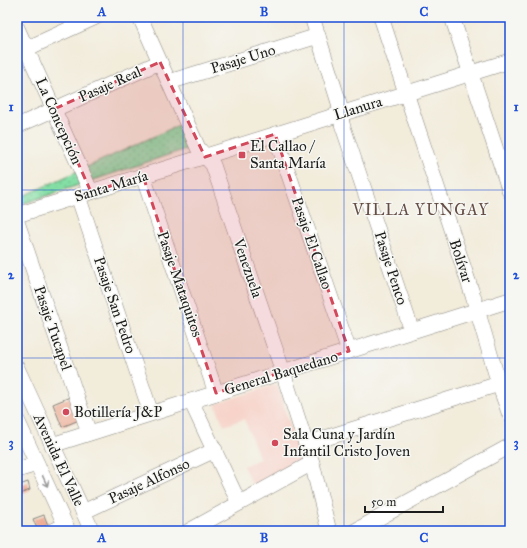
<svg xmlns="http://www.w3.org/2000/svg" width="527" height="548" font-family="'IM FELL Great Primer',serif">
<defs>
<pattern id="grass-dots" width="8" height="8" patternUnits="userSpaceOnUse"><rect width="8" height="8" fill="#84dfa5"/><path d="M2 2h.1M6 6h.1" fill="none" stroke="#71bf8d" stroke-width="1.8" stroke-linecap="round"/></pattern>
</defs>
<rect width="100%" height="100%" fill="#f6f6f2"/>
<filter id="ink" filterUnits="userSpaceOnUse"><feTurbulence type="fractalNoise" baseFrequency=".025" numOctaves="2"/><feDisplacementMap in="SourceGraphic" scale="8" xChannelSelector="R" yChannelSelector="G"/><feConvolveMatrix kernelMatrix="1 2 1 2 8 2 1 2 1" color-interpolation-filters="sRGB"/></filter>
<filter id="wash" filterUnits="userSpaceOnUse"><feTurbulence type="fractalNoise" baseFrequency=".012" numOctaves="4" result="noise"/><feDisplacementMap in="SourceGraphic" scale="16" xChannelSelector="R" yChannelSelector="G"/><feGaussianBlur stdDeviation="0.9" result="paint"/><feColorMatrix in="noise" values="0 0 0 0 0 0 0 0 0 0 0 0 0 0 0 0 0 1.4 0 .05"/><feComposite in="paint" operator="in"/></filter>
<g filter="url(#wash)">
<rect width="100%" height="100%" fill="#f2ecdb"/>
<polygon fill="#f7d1c7" points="277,384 302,463 255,489 243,466 260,459 244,419 224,426 215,404"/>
<polygon fill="url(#grass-dots)" stroke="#507e60" points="181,124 192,147 22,204 19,198"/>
<g id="blocks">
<g fill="#edac94">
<polygon points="70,397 79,420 62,427 53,404"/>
<polygon points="28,482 30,490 17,495 17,486"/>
<polygon points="44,515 49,528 38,531 33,519"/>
</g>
</g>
</g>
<g filter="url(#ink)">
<use href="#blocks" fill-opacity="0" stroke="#87847c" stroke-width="1"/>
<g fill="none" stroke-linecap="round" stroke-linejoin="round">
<defs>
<g id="minor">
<polyline points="140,17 198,148 213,165 283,372 312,463 329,531"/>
<polyline points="312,17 339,103 342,124 412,331"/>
<polyline points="381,17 473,296 499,384 510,415"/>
<polyline points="452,17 510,192"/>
<polyline points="17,28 91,192"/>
<polyline points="17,53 96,17"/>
<polyline points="169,82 318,36"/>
<polyline points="17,126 160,62"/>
<polyline points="275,134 349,351"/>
<polyline points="143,176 216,393"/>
<polyline points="78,196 151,413"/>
<polyline points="17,215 510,61"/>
<polyline points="17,222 89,433"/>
<polyline points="17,368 92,531"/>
<polyline points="191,401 239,503"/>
<polyline points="17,420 68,531"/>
<polyline points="306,444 499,384"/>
<polyline points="52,445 510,300"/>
<polyline points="17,470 37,464"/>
<polyline points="83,512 215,450"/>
<polyline points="51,531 66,526"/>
<polyline points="189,531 312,463"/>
<polyline points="355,531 510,446"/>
</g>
</defs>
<use href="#minor" stroke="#87847c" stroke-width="16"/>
<use href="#minor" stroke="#fff" stroke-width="15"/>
</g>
<defs><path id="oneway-shaft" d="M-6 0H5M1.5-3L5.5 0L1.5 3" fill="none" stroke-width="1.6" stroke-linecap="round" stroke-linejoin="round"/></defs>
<use stroke="#999" href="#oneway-shaft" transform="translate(45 481) rotate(65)"/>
</g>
<path fill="#d1495b" fill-opacity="0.2" stroke="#d1495b" stroke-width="3" stroke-dasharray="8 5" stroke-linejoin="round" d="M160,62L205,157L275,134L349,351L216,393L143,176L91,192L54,109Z"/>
<path fill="none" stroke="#1d4ed8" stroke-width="1" stroke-opacity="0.55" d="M183,17V531M344,17V531M17,190H510M17,358H510"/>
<g fill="#d1495b" stroke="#f6f6f2" stroke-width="1.5">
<rect x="238" y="151" width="8" height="8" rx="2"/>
<circle cx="66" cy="412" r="4"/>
<circle cx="275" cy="443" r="4"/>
</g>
<g text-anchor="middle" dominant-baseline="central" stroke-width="3" stroke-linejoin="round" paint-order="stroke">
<g font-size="15" fill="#1c1c1c" stroke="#f6f6f2">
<text transform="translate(243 59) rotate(-17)">Pasaje Uno</text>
<text transform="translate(110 84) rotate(-24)">Pasaje Real</text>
<text transform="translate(358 108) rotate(-17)">Llanura</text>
<text transform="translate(59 121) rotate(66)">La Concepción</text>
<text transform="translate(111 186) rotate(-17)">Santa María</text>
<text transform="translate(312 243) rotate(71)">Pasaje El Callao</text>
<text transform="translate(461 261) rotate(72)">Bolívar</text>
<text transform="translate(248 268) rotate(71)">Venezuela</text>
<text transform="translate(391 268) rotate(72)">Pasaje Penco</text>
<text transform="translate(180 284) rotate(71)">Pasaje Mataquitos</text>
<text transform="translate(115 305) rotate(71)">Pasaje San Pedro</text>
<text transform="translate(53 328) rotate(71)">Pasaje Tucapel</text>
<text transform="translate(281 373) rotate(-17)">General Baquedano</text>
<text transform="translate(59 460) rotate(65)">Avenida El Valle</text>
<text transform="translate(149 481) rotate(-25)">Pasaje Alfonso</text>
</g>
<g font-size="15" fill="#1c1c1c" stroke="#f6f6f2" text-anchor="start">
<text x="250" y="146">El Callao /<tspan x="250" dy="17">Santa María</tspan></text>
<text x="74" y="412">Botillería J&amp;P</text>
<text x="283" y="434">Sala Cuna y Jardín<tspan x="283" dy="17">Infantil Cristo Joven</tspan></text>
</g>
<g font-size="16" letter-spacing="1" fill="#654e46" stroke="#f6f6f2">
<text x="421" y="209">VILLA YUNGAY</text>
</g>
</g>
<rect width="527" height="548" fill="none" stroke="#f6f6f2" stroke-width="44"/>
<path d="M365 506v6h78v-6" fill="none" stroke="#1c1c1c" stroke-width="2"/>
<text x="371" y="506" font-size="12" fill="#1c1c1c" stroke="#f6f6f2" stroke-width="3" paint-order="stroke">50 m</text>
<rect x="22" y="22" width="483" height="504" fill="none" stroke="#1d4ed8" stroke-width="1.5"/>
<g font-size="13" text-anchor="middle" font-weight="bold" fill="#1d4ed8">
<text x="102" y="16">A</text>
<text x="264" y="16">B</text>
<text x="424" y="16">C</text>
<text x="11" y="111">1</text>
<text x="516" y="111">1</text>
<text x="11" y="279">2</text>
<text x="516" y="279">2</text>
<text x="11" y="447">3</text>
<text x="516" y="447">3</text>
<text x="102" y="542">A</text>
<text x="264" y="542">B</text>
<text x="424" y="542">C</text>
</g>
</svg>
